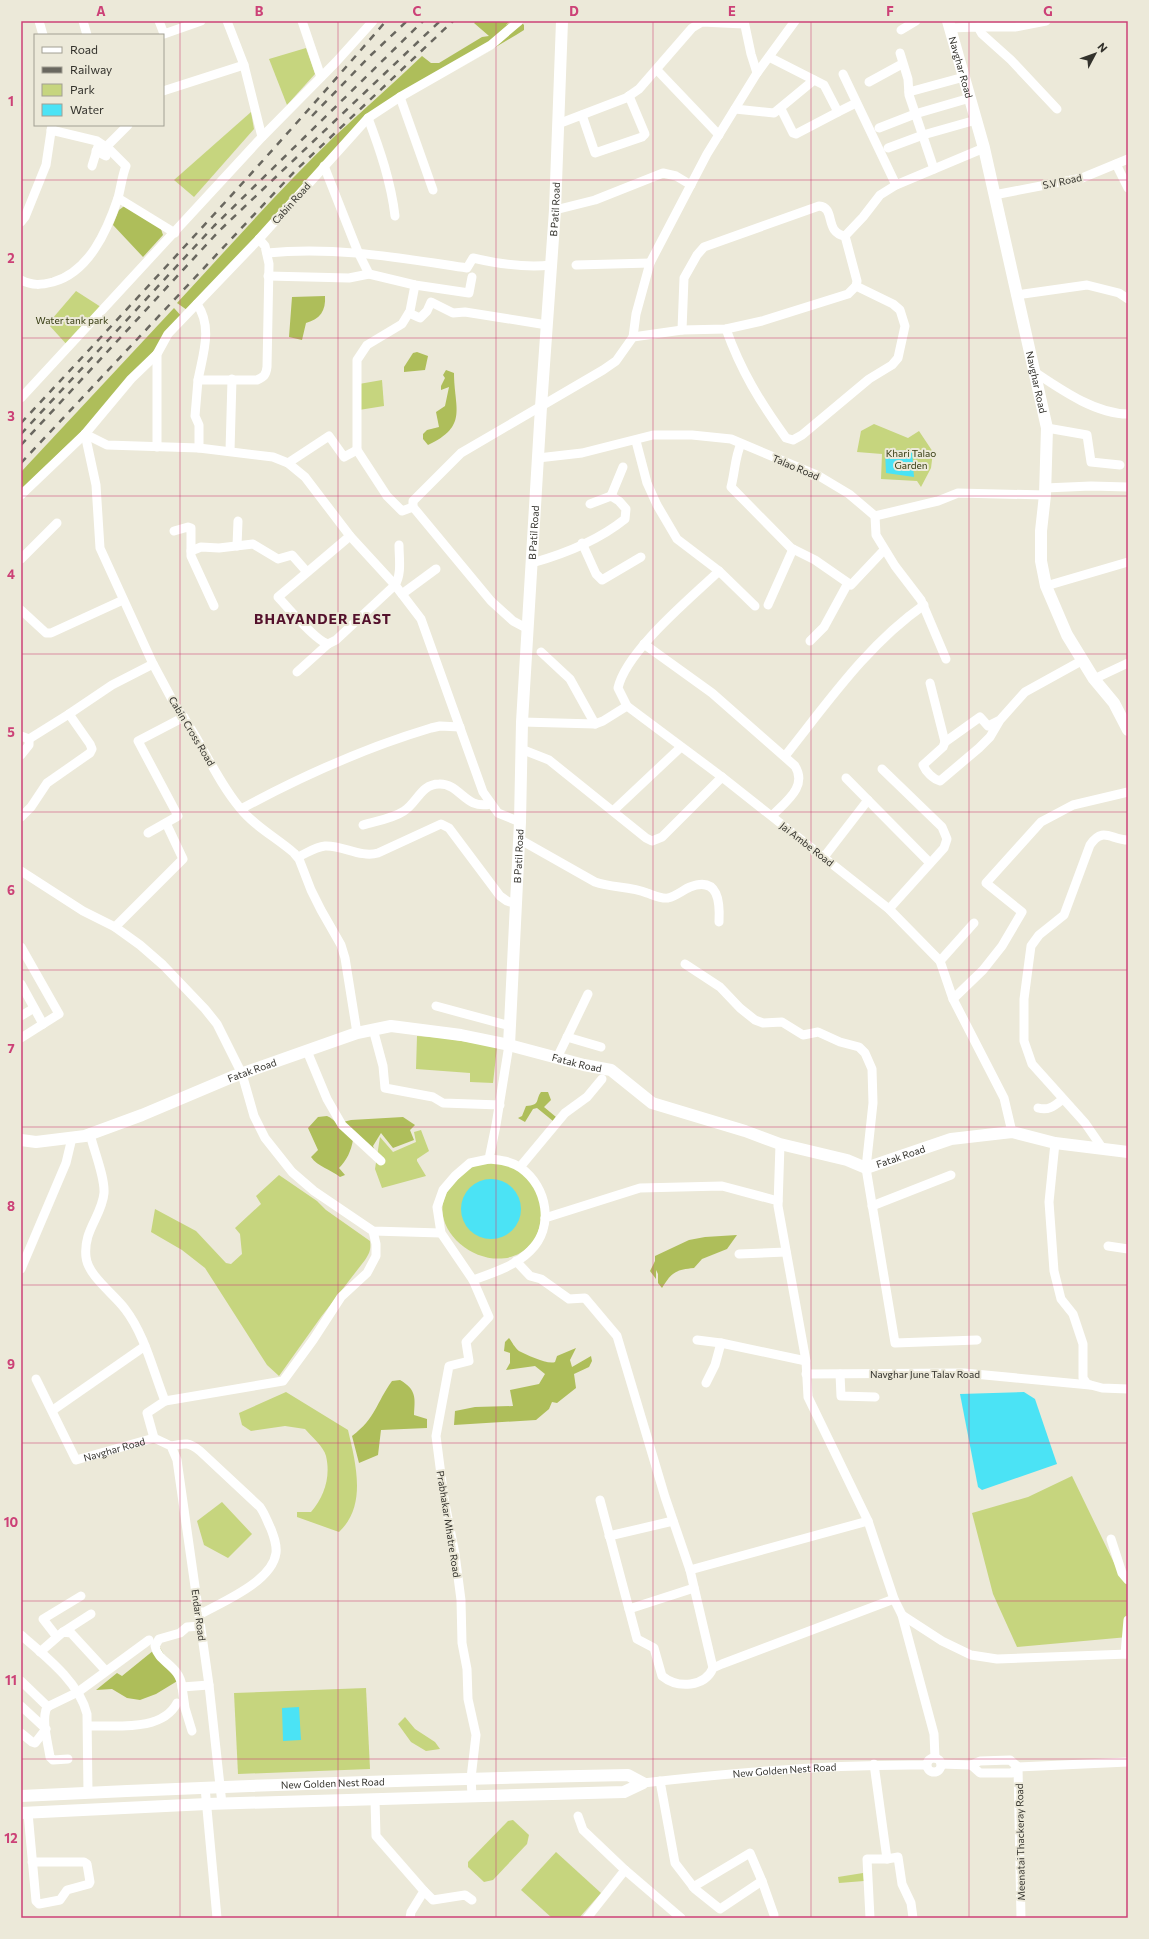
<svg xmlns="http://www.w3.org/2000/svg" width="1149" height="1939" font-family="Commissioner,sans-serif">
<rect width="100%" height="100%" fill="#ece9d9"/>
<g fill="#c6d57e">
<polygon points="306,48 315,74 287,105 269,59"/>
<polygon points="251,112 254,129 194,197 174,180"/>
<polygon points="76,291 104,309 69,347 49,325 52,319"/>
<polygon points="382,380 384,406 359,410 359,384"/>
<polygon points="874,424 908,438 919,431 933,452 931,468 921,487 917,481 881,479 882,454 857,452 861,431"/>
<polygon points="417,1036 444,1038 497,1047 493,1083 470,1082 470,1073 416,1069"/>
<polygon points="421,1130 429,1151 417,1159 417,1161 426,1176 382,1188 375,1169 380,1137 393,1152 416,1142 414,1132"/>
<path d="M489,1161C498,1164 510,1165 519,1169C522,1171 524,1175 527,1178C530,1183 538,1189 540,1195C543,1208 541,1232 533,1242C494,1290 407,1223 458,1179C470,1168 473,1165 489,1161Z"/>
<path d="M279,1175L317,1201L326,1210L370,1241C371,1249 370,1253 365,1260L321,1317L279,1376L267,1365L205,1268L182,1250L151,1232L155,1209L196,1231L226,1263L231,1264L242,1254L240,1234L235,1228L261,1204L256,1196Z"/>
<path d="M286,1392L348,1430C356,1464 367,1506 339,1532L297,1517V1512H311C324,1497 331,1477 326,1456C324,1447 311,1436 305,1429L285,1426L251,1431L242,1425L239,1413Z"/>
<polygon points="1072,1476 1117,1569 1128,1579 1128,1637 1017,1647 993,1594 972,1513 1028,1497"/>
<polygon points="222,1502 252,1534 228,1558 204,1545 197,1521"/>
<polygon points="366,1688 370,1769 238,1774 234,1693"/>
<polygon points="405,1717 415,1729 435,1742 440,1749 426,1751 411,1742 398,1724"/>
<polygon points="513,1820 529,1835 527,1844 493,1880 484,1882 468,1867 468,1862 508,1821"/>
<polygon points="556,1852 601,1893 579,1918 552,1918 521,1890"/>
<polygon points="863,1873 864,1881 839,1883 838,1877"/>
</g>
<g fill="#aebe5a">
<path d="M476,21H510L506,25L513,21H520L524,25V30C476,60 427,84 379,113L187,310L177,303C229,247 280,189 335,136C364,109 394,83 422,56L431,63H439L482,37L489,36L474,23Z"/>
<polygon points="127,204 160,226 163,235 143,257 113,225 119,210"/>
<path d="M325,296C326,311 320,319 306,323L302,340L289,337L292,297Z"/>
<polygon points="174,308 183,318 92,421 21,490 21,472"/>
<polygon points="417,352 428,356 425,370 404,372 404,367 413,353"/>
<path d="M446,370L454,373C454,408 469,426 428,445L423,439V434L427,430L439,427L436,412L445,406L449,387L441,390V386L445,378L443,375Z"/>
<path d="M541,1092H548L551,1100L544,1107L556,1117L553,1121L537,1108L533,1109L525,1122L518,1118L522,1116L526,1106C541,1105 535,1100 541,1092Z"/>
<path d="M327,1116C335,1119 345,1133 353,1140C351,1151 347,1160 339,1168L345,1175L340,1177C330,1169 318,1167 311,1157L318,1150L308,1128L318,1117Z"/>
<polygon points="403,1117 415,1125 410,1130 414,1140 393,1148 381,1133 373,1146 375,1151 343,1122 351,1120"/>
<path d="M737,1235L727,1249L702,1259L694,1268C675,1270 672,1272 662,1288L658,1283V1274L656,1270V1279L650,1271L655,1261V1256L689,1240L705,1237Z"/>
<path d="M509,1338C512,1342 515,1348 519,1351C527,1355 548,1365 555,1362L557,1356L576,1348L570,1360L572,1367L591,1356L592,1361L589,1367L574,1374L576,1388L557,1403L552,1402L549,1409L536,1420L454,1425L455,1411L475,1407L513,1406L510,1390L539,1384L545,1374L535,1366L506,1370L510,1363V1353L504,1351L505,1342Z"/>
<path d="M400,1380C417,1390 415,1398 414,1415L427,1419V1428L381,1430L378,1455L359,1463L352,1436C376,1418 376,1403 392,1381Z"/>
<polygon points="159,1646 179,1680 156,1694 140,1700 127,1698 112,1689 96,1690 117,1673 122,1676"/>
</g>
<g fill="#4be3f5">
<polygon points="885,450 912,451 914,477 886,473"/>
<circle cx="491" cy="1209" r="30"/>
<polygon points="1024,1392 1035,1399 1057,1464 982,1490 978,1487 960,1394"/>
<polygon points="299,1707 301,1740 283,1741 282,1708"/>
</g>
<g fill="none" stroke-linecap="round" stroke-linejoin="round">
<g stroke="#fff" stroke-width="9">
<polyline points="39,21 43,35"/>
<polyline points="83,21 87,35"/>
<polyline points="159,21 164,34 201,21"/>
<polyline points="227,21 244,65 262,137"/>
<polyline points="302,21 321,77"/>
<polyline points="744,21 751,54 757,73"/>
<polyline points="978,27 1015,27 1046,21"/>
<polyline points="950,28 978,27 982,34 1011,60 1057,109"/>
<polyline points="901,30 916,21"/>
<polyline points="900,53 908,79 909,95 934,169"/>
<polyline points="769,57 824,85 838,112 856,103"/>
<polyline points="657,70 719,135"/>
<polyline points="843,74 896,185"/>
<polyline points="869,82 902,64"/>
<polyline points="163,91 244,65"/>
<polyline points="909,92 964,77"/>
<polyline points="400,97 433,190"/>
<polyline points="735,109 774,113 814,80"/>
<polyline points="781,109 793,133 796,134 838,112"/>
<polyline points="582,115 595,153 642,137 645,134 629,96"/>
<path d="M368,118C380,150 391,182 395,216"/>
<polyline points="558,124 626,98 639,89 692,28 702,22 744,24"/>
<polyline points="879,128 915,114 970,98"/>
<polyline points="106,147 128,125"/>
<polyline points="888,148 923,135 976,120"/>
<polyline points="96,151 106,156"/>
<polyline points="1116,164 1128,188"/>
<polyline points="92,166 99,143"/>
<polyline points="324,166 358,252 369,274"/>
<polyline points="994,195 1082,178 1128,159"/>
<polyline points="118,198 175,233"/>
<polyline points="555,210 595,200 663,173 676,176 691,185"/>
<polyline points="21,222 25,217 46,165 52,125"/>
<path d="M267,253C335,246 400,258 467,268L473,258C499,264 525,268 551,265"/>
<polyline points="576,265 650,263"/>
<polyline points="268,276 349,278 369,274 415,285 469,293 472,277"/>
<path d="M21,280C33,286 41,285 53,282C89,272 107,231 118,198C121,187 122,176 126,166L109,149L97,141L51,130"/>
<polyline points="1016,295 1087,285 1119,293 1128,299"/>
<path d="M197,304C213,327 203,354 198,380H257C264,377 266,375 267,367L269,264L265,246L259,239"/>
<polyline points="409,313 420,318 427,311 431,302 453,313 465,312 547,325"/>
<path d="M726,329C741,371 760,402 786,438L793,440L802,435L869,379L892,365L898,358L905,326L900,310L893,304L856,286"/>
<path d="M682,330L684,278L697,255L704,247L819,206C836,207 824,233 845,236"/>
<polyline points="633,337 636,314 650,263 707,154 757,73 795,21"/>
<path d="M1033,371C1060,389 1095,414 1128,414"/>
<polyline points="198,380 195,416 199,425 199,448"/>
<polyline points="21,398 262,137 336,62 373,21"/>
<polyline points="1047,428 1087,435 1091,462 1120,465"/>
<path d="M85,434L96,485L100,548L153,664L175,705C200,737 214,777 240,808C254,826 277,838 294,853L299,859L311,890L321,910L341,945L345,958L357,1033"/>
<polyline points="85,434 107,445 199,448 273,457 288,463 305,477 350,536 395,585 421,619 483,792 498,813 520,822"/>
<polyline points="636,441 647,483 657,505 677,539 719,571"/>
<path d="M741,444C735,456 735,472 731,487L791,548L815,560L851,585L884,550"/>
<polyline points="157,447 157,354 168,334 259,239 368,118 400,97 491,45 519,21"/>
<polyline points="357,450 357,360 367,345 402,324 410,311 415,285"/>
<polyline points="230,451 232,379"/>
<polyline points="538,458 582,453 653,435 692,435 731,439 819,476 849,494 875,516 938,501 958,493 1045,495"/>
<polyline points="288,463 329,436 344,457 357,450 387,496 402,511 413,507"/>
<polyline points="1045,488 1091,486 1128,487"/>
<polyline points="21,495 85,434 131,379 157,354"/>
<polyline points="611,496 623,467"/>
<polyline points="875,516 876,535 895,566 921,600 946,659"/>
<polyline points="174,531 188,527 191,528 191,551"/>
<path d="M350,536L278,597C287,607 317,642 328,644L336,640L395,585C402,574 399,558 399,545"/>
<polyline points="582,543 596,574 602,580 641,557"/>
<polyline points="237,546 238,521"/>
<polyline points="21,559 57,523"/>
<path d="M532,563C564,554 599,540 625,519L626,509L619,501L611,496L590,504"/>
<polyline points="1046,586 1128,562"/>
<polyline points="402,594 436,569"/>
<polyline points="768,605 793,549"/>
<polyline points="214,606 191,556 191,551 201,547 219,548 253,544 278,559 292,555 307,572"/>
<polyline points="21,610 46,633 51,633 123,600"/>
<polyline points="528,629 513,621 491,601 413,507 413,501 461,453 603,370 616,361 633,337 682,330 726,329 762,321 848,294 856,286 857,281 845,236 863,217 880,195 896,185 984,148"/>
<polyline points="810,641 824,627 848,583"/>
<path d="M644,644L712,693L795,766C808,787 785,802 772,816"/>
<polyline points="541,652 570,679 595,724"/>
<polyline points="297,672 328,644"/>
<polyline points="1094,679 1128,663"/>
<polyline points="930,683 945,742"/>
<polyline points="627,706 722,777"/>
<path d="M1000,720L990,737L979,748L940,781C933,779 926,772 923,765L943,747L945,742L980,717L988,726L1000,720L1025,692L1083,660"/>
<path d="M522,722L595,724L603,721L627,706L618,688C626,651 691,598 719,571L755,606"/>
<polyline points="21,736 29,739 69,714"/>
<polyline points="521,749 549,760 646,838 652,841 662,837 722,777 889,909 940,961 953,999 1004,1098 1012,1132"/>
<polyline points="21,755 29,745 29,739"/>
<path d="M785,756C828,702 868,644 924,605"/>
<polyline points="882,769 942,827 947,839 944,848 889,909"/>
<polyline points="846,778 930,863"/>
<path d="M241,809C302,776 364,748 431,728L440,726L460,727"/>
<polyline points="613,811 681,747"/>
<polyline points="21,817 31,807 47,783 90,753 92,749 90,744 69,714 112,685 153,664"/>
<path d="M363,825C376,821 392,819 404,811C417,803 421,784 439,784C460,783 465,810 490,804"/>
<polyline points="148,833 178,816 138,741 184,717"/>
<path d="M519,839L595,882C612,888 630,886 647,893C653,895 661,899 668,898C676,896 683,890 690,887C719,876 720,903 719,922"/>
<path d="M298,857C307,853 315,847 325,846C343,845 360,858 378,853L441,824L449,828L500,896L507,901L516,904"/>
<polyline points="824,857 868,800"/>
<polyline points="21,871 83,911 115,927 140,945 163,965 205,1009 217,1024 242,1074 254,1116 265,1138 292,1172 314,1191 373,1231 441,1233"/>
<polyline points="115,927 183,859 166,823"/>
<polyline points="21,947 59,1014 21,1038"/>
<polyline points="940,961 974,923"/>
<polyline points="685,964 720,987 740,1008 755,1020 763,1023 782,1022 803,1035 818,1032 840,1042 859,1047 865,1053 872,1069 873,1103 866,1168 895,1343 977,1340"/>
<polyline points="21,984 43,1024"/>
<polyline points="953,999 983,970 1002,946 1022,912 986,883 1041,822 1073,805 1128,792"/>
<polyline points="436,1006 510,1026"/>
<polyline points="21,1016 34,1008"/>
<polyline points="373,1029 383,1066 385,1088 433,1097 443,1103 500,1105"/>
<polyline points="567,1037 601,1047"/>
<polyline points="307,1051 327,1099 342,1125 381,1161"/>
<polyline points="557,1058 588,994"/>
<path d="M1038,1108C1049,1111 1054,1106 1063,1099"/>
<path d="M90,1134C94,1151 105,1177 104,1193C102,1216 83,1230 86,1257C88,1276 114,1294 125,1309C145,1335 153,1371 165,1401L147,1413L154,1438"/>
<polyline points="1055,1143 1049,1202 1054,1271 1061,1299 1073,1314 1083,1344 1083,1378 1087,1384 1102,1388 1128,1389"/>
<polyline points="780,1144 778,1206 806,1361 808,1397 868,1521 894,1599 902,1615 934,1734 935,1758"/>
<path d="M1103,1149L1085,1123L1032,1064L1024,1041V999L1031,946L1039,935L1064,915L1090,845C1103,826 1111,840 1128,840"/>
<path d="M489,1159C500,1160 511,1161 521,1168C547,1187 555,1227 530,1251C515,1266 493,1273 473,1280L441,1233L437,1207L443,1190L455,1176L470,1163Z"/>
<polyline points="489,1159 496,1125 509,1045"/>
<polyline points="520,1167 565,1113 587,1097 602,1079"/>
<polyline points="872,1206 951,1175"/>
<polyline points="545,1218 640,1188 722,1186 778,1201"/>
<polyline points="1108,1246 1128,1249"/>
<polyline points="739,1254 786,1252"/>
<polyline points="516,1261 530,1276 541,1279 569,1299 585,1298 617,1336 665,1497 690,1570 713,1668"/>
<polyline points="21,1269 66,1163 72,1138"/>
<polyline points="697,1340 721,1343"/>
<polyline points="806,1374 964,1373 1090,1385"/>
<polyline points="840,1374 841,1396 875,1397"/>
<path id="s1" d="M36,1379L76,1460L154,1438"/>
<polyline points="706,1383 715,1365 721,1343 806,1361"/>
<polyline points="165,1401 283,1381 313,1340 341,1297 367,1273 376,1256 376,1244 373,1231"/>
<polyline points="53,1410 145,1346"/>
<polyline points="154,1438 171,1446 177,1460 209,1685 222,1804"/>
<path d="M171,1446C185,1443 189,1442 200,1451L260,1507C265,1514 267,1521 271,1529C274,1537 277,1545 276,1553C272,1582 222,1602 199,1615"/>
<path d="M600,1500L637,1639L654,1648L662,1676C678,1689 705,1687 713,1668L722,1664L894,1599"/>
<polyline points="609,1536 673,1521"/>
<polyline points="1111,1539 1122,1573 1128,1580"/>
<polyline points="690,1570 868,1521"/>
<polyline points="629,1609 694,1588"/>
<polyline points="902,1615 942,1641 971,1655 997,1659 1128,1654"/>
<path d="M200,1626L187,1627L180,1633L159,1639L155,1646C158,1663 180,1665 182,1687L209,1685"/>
<polyline points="63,1632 91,1614"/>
<path d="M21,1635C45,1656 79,1682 87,1714L88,1793"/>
<polyline points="57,1637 43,1619 81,1596"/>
<polyline points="40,1652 63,1632 71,1633 106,1671"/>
<polyline points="1125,1654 1128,1620"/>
<polyline points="21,1681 48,1707"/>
<polyline points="182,1687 185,1708 192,1731"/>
<polyline points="21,1706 46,1729 35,1743 32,1742 21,1733"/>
<path d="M88,1726C116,1725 162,1732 177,1703"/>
<circle cx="934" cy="1765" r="7"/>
<path d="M68,1759L53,1760L50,1757C48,1743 41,1720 47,1707L78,1692L149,1640"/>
<polyline points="941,1764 971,1765"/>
<polyline points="971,1765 980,1773 1012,1773 1018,1767"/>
<polyline points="971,1765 980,1761 1010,1760 1018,1767"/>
<polyline points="1018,1767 1021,1918"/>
<polyline points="1018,1767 1128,1762"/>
<polyline points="660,1781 675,1863 695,1889 720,1909 762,1881"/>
<path id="s2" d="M643,1783C738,1772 831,1764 926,1765"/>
<polyline points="205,1787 217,1918"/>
<polyline points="472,1795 471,1778 476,1735 468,1699 467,1669 462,1643 461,1600 455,1554 444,1498 436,1436 449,1366 469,1361 466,1342 489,1317 473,1280"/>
<polyline points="375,1800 376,1836 424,1891 411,1912 410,1918"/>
<polyline points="28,1813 36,1901 39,1904 60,1900 67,1890 89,1884 90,1882 87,1864 84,1862 32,1862"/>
<polyline points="578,1816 583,1830 625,1870"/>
<polyline points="887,1859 898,1857 902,1884 911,1903 913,1918"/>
<polyline points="693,1887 750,1853 762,1881 774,1915"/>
<polyline points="424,1891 433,1900 465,1895 472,1900"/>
<polyline points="587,1918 625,1870 681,1918"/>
<polyline points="870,1918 867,1859 887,1859 874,1764"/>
</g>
<g stroke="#fff" stroke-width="12">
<path id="s3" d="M948,21L984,148L1047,428L1045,495L1041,531V561L1046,586L1067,635L1094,679L1114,703L1128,730"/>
<path id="s4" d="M509,1045L520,822L522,722L541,407L555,210L562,21"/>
<path id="s5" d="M21,1140L36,1142L85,1136L142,1115L232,1077L357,1033L391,1026L461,1035L509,1045L584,1065L611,1070L652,1103L745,1131L780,1144L847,1160L866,1168L951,1139L1012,1132L1055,1143L1128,1152"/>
<path id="s6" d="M21,1796C223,1786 426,1779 628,1775L643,1783L624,1792L207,1804L21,1813"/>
</g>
<g stroke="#69675f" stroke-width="2.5" stroke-dasharray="7 7" stroke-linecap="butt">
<polyline points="312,116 371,55 407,21"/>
<path d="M21,423C144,291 268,158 386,21"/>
<polyline points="21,434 214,226 423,21"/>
<polyline points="21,445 219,231 440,21"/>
<polyline points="21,463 295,171 453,21"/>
</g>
</g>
<path fill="none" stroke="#cc4177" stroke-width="1" stroke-opacity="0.55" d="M180,21V1918M338,21V1918M496,21V1918M653,21V1918M811,21V1918M969,21V1918M21,180H1128M21,338H1128M21,496H1128M21,654H1128M21,812H1128M21,970H1128M21,1127H1128M21,1285H1128M21,1443H1128M21,1601H1128M21,1759H1128"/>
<g text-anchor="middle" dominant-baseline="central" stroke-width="4" stroke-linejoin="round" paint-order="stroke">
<g font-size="10" fill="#33322c" stroke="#ece9d9">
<text stroke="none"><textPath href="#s3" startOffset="48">Navghar Road</textPath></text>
<text transform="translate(1062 181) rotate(-12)">S.V Road</text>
<text transform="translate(291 203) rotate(-48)">Cabin Road</text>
<text stroke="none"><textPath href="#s4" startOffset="837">B Patil Road</textPath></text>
<text stroke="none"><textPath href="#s3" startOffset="372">Navghar Road</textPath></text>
<text transform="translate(796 467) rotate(23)">Talao Road</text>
<text stroke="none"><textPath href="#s4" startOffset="513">B Patil Road</textPath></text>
<text transform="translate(192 731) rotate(59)">Cabin Cross Road</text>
<text transform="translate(807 844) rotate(38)">Jai Ambe Road</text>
<text stroke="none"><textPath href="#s4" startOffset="189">B Patil Road</textPath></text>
<text stroke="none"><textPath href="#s5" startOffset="580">Fatak Road</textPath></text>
<text stroke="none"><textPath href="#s5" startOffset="244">Fatak Road</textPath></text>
<text stroke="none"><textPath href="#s5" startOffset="928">Fatak Road</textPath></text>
<text x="925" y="1374">Navghar June Talav Road</text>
<text stroke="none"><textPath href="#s1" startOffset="130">Navghar Road</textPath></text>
<text transform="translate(449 1524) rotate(81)">Prabhakar Mhatre Road</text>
<text transform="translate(199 1615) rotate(82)">Endar Road</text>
<text stroke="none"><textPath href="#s2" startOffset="142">New Golden Nest Road</textPath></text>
<text stroke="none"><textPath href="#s6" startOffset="312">New Golden Nest Road</textPath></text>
<text transform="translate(1020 1842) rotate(-91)">Meenatai Thackeray Road</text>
</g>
<g font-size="10" fill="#353b11" stroke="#ece9d9">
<text x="72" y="320">Water tank park</text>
<text x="911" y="453">Khari Talao<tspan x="911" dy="12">Garden</tspan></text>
</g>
<g font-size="14" font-weight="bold" letter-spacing="1" fill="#53102b" stroke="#ece9d9">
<text x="323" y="618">BHAYANDER EAST</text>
</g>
</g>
<rect width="1149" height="1939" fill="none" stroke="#ece9d9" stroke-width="44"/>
<rect x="34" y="34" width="130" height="92" fill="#ece9d9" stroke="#a2a094"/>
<rect x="42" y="47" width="20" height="6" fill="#ffffff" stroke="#a2a094"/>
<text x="70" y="54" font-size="12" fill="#33322c">Road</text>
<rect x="42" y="67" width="20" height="6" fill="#69675f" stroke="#a2a094"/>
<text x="70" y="74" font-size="12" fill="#33322c">Railway</text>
<rect x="42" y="84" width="20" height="12" fill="#c6d57e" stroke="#a2a094"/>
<text x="70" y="94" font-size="12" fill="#33322c">Park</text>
<rect x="42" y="104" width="20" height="12" fill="#4be3f5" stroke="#a2a094"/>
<text x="70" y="114" font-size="12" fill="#33322c">Water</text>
<g transform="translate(1095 54) rotate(49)" stroke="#ece9d9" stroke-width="3" paint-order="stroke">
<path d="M0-3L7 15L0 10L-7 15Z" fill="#33322c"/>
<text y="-6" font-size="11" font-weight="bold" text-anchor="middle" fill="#33322c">N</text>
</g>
<rect x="22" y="22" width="1105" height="1895" fill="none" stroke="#cc4177" stroke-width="1.5"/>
<g font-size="13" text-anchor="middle" font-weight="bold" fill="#cc4177">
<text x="101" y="16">A</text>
<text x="259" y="16">B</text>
<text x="417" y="16">C</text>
<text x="574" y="16">D</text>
<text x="732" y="16">E</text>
<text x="890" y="16">F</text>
<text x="1048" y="16">G</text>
<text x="11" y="106">1</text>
<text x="11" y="263">2</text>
<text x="11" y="421">3</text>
<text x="11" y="579">4</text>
<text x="11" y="737">5</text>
<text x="11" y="895">6</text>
<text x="11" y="1053">7</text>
<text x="11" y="1211">8</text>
<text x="11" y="1369">9</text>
<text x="11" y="1527">10</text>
<text x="11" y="1685">11</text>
<text x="11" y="1843">12</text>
</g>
</svg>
